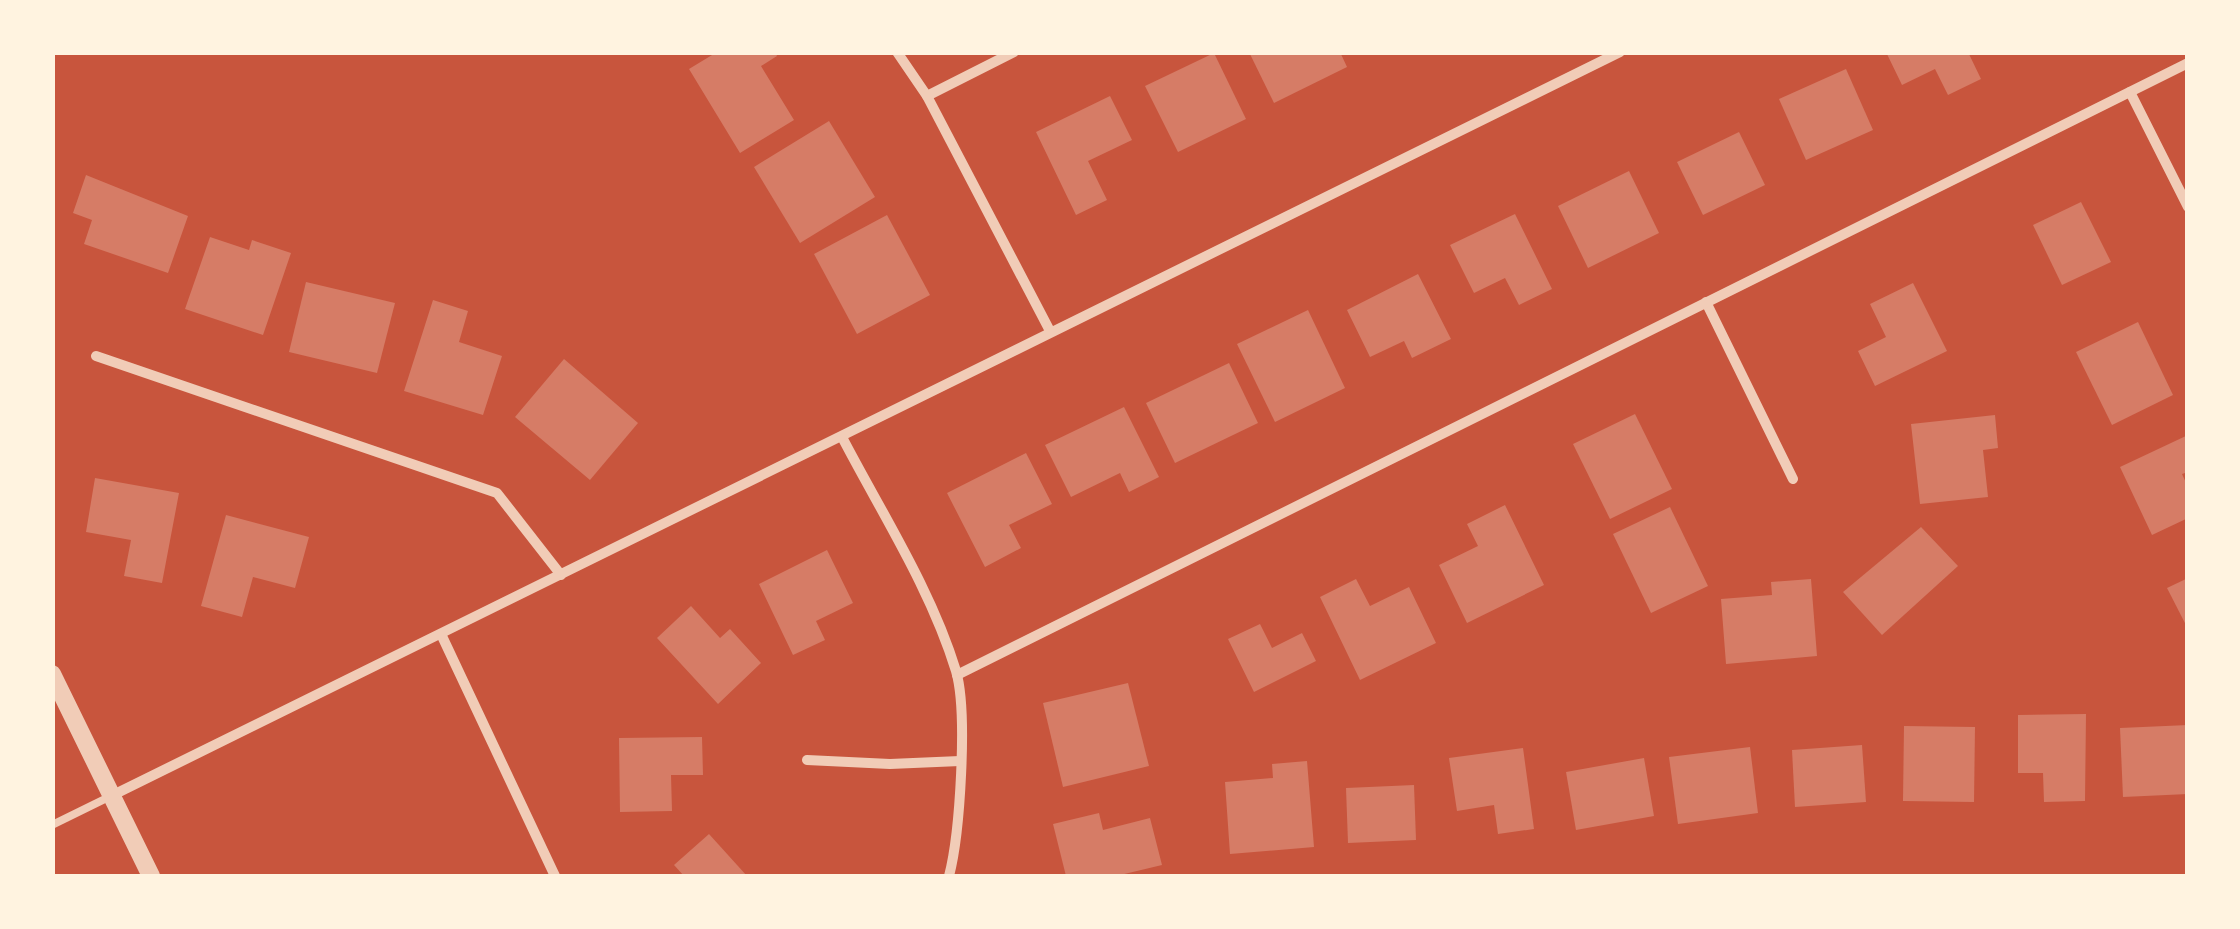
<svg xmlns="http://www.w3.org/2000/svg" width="2240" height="929" font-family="'Golos Text',sans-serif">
<rect width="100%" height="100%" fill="#c8553d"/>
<g fill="#d67c66">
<polygon points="717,52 775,52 777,56 761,66 794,120 740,153 689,69"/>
<polygon points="1249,52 1340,52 1347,67 1274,103"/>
<polygon points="1886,52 1968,52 1981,79 1948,95 1935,69 1902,85"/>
<polygon points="1214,53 1246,119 1178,152 1145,86"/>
<polygon points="1846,69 1873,130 1806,160 1779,99"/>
<polygon points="1110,96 1132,140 1088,161 1107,200 1076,215 1036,132"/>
<polygon points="829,121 875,197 800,243 754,167"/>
<polygon points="1739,132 1765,185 1703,215 1677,162"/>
<polygon points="1629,171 1659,233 1588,268 1558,206"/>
<polygon points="86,175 188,216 168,273 84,244 92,220 73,213"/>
<polygon points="2081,202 2111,262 2062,285 2033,225"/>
<polygon points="1515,214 1552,289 1519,305 1505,278 1474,293 1450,245"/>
<polygon points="887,215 930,295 857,334 814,254"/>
<polygon points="210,237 249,250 252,240 291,253 263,335 185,309"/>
<polygon points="1418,274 1451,339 1412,358 1404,341 1370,357 1347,310"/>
<polygon points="306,282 395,303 377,373 289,352"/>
<polygon points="1913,283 1947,351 1875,386 1858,351 1886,337 1870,304"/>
<polygon points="433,300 468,311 459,342 502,356 483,415 404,391"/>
<polygon points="1308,310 1345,388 1275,422 1237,344"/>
<polygon points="2138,322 2173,395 2112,425 2076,352"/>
<polygon points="564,359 638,423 590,480 515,417"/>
<polygon points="1229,363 1258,423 1175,463 1146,403"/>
<polygon points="1124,407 1159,477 1129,492 1120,473 1071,497 1045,445"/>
<polygon points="1635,414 1672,489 1610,519 1573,444"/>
<polygon points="1995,415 1998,448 1983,450 1988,497 1920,504 1911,424"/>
<polygon points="2188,435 2188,472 2182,474 2188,487 2188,518 2152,535 2120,467"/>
<polygon points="1026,453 1052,504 1009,525 1021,548 985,567 947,493"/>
<polygon points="95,478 179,493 162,583 124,576 131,540 86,532"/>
<polygon points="1505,505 1544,585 1467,623 1439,565 1478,546 1467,524"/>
<polygon points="1670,507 1708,586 1651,613 1613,534"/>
<polygon points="226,515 309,537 295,588 253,577 242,617 201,606"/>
<polygon points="1921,527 1958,566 1882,635 1843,592"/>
<polygon points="827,550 853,603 816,621 825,640 793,655 759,584"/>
<polygon points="2188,578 2188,629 2167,588"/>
<polygon points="1356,579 1370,606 1409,587 1436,643 1360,680 1320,597"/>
<polygon points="1811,579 1817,656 1726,664 1721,599 1772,595 1771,582"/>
<polygon points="691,606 720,638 730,629 761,663 718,704 657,638"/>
<polygon points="1260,624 1272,648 1302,633 1316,661 1254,692 1228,639"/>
<polygon points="1128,683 1149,766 1063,787 1043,703"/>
<polygon points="2086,714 2085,801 2044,802 2043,773 2018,773 2018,715"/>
<polygon points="2188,725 2188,794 2123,797 2120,728"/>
<polygon points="1904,726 1975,727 1974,802 1903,801"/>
<polygon points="702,737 703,775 671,775 672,811 620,812 619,738"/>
<polygon points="1862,745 1866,802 1795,807 1792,750"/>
<polygon points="1750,747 1758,813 1678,824 1669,757"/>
<polygon points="1523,748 1534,829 1498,834 1494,805 1457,811 1449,758"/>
<polygon points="1644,758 1654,816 1576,830 1566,772"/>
<polygon points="1307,761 1314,847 1230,854 1225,782 1273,778 1272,764"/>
<polygon points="1414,785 1416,840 1348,843 1346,788"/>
<polygon points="1099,813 1103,830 1150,818 1162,865 1116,876 1066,876 1053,824"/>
<polygon points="709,834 747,876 684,876 674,865"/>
</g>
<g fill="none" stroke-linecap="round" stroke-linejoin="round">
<polyline stroke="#f1ccb7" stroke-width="8" points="52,825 109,797"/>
<g stroke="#f1ccb7" stroke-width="10">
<polyline points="897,52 927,96 1050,331"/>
<polyline points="2130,92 2188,207"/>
<polyline points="927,96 1014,52"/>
<polyline points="1706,302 1793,479"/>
<polyline points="96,356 497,493 561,575"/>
<path d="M842,437C881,512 931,589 956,671C968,712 960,834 949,876"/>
<polyline points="441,634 555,876"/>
<polyline points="957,675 2188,63"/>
<polyline points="807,760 890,764 960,761"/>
<polyline points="109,797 1620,52"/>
</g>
<polyline stroke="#f1ccb7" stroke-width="18" points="52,674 151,876"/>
</g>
<rect width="2240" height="929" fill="none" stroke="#fff3e0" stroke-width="110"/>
</svg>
